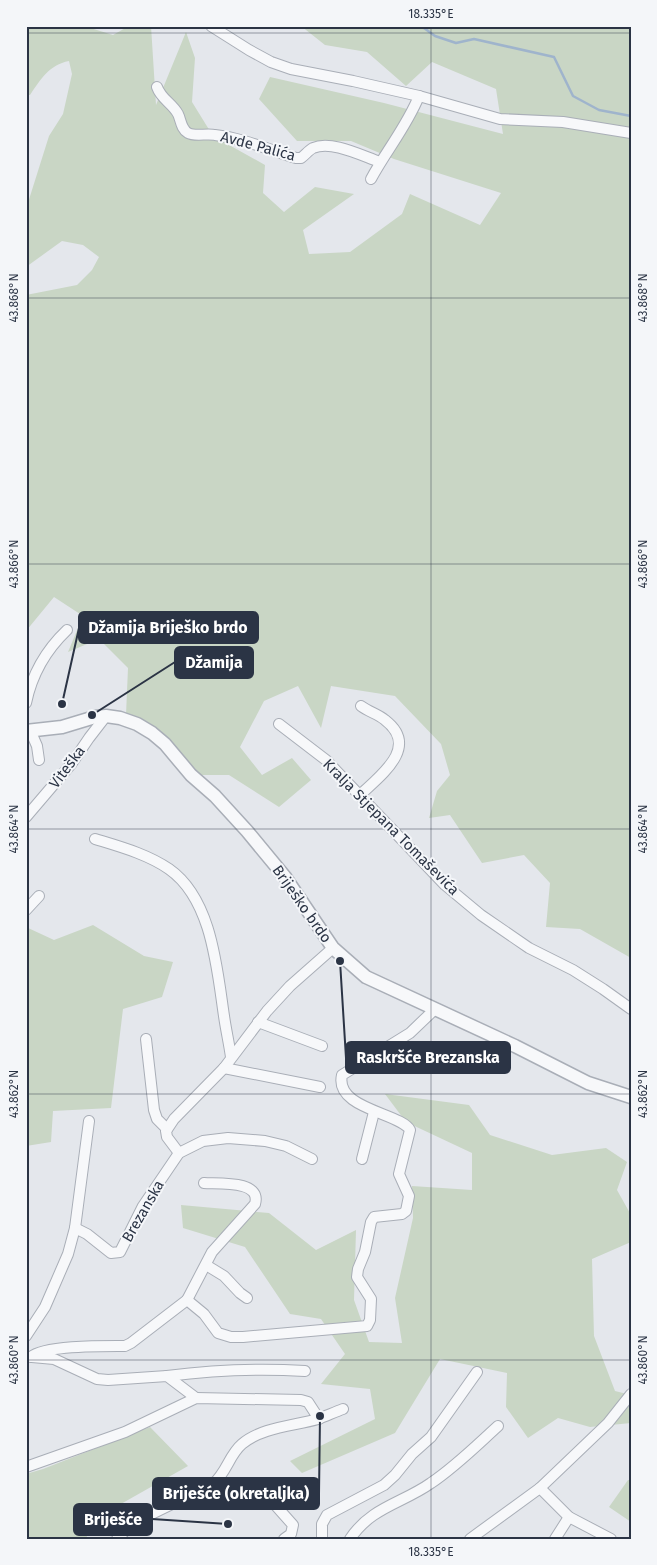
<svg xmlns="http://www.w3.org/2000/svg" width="657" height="1565" font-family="'Fira Sans',sans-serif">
<rect width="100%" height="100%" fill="#e4e7ec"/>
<g fill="#c9d6c5">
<path d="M26,26H84L113,35L129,26H151L156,105L186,32L195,58L192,102L213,136L265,165L263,193L284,212L315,187L354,194L303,230L309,254L350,252L402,214L410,194L480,225L501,193L394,159L351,141H297L259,99L270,77L384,103L503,134L496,89L432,62L406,86L367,52L325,45L301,26H631V958L580,929L546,927L550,883L524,855L482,863L450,815L429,818L437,791L450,775L441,744L395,696L331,686L321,728L298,686L264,701L240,747L262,775L292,758L311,780L279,807L229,775H192L126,715L128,668L99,639L68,652L83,616L54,597L26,631V295L77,285L92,270L99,257L83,245L62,241L26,267V209L49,136L63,114L72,74L69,61C49,65 41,79 30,95H26Z"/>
<polygon points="93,925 144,956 173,962 162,997 123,1009 111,1108 53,1111 51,1142 26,1146 26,927 54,940"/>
<polygon points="385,1094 469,1105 490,1135 552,1155 606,1148 627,1162 617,1190 631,1215 631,1242 592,1259 594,1336 615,1391 631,1395 631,1423 590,1427 558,1418 528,1438 506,1407 507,1373 440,1359 395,1433 302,1473 290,1461 375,1419 370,1389 321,1384 345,1354 321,1319 290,1314 245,1247 183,1228 181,1205 269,1213 316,1250 356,1230 354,1300 369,1342 402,1343 395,1298 413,1218 412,1186 472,1190 472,1153 406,1122"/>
<polygon points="150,1427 188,1466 82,1526 88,1539 26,1539 26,1474 43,1469"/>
<polygon points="628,1480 631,1480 631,1522 609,1507"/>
</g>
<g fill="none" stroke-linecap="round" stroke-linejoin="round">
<polyline stroke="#9fb4cc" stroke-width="2.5" points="418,26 424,28 435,36 456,43 474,39 554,57 573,96 599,110 631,116"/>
<defs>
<g id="minor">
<polyline points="211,26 249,50 271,62 291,69 353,81 419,96 500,119 563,122 631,133"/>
<path d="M157,87C161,99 172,103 178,114C181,120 181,129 188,133C195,137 207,133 215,135C242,138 270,150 296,158H301C305,155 309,150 313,148C332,140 362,156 380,162"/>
<path d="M371,179C386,151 407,126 419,96"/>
<path d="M26,703C32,674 46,650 67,630"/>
<polyline points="279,724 326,760 445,885 481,915 529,948 573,970 603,989 631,1009"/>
<polyline points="30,730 37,746 39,760"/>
<path d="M360,795C381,775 420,747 385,720C378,714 369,712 361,706"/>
<polyline points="26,817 72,763 89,738 106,716"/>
<path d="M95,839C121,847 147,854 169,869C212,899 217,969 224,1016C226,1030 229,1043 231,1057"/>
<polyline points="26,910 39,896"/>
<polyline points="258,1022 322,1046"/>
<polyline points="146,1039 154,1110 157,1119 167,1129"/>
<polyline points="224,1068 320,1087"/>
<polyline points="179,1153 167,1137 166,1131 174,1119 224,1068 267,1011 290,986 333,948"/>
<polyline points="362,1159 374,1112"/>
<polyline points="75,1228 87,1234 111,1253 120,1252 143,1206 179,1153 203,1141 228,1138 265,1141 286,1146 312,1159"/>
<polyline points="206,1265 224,1276 240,1293 247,1298"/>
<path d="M187,1300L212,1252L255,1204C262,1180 218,1184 204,1183"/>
<polyline points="26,1336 45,1307 68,1254 75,1228 89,1121"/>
<path d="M31,1357C44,1345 106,1346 125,1346L131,1343L187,1300L204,1314L218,1333L231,1337H243L367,1326L370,1320L371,1299L357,1277L358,1269L365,1252L371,1222L374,1217L402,1214L406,1211L409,1196L399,1174L410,1130C401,1113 334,1109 342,1075L410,1033L434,1010"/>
<polyline points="32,1357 54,1359 97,1379 108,1380 167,1376 196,1398"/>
<path d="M167,1376C213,1370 258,1368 305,1371"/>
<polyline points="26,1467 125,1432 196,1398 301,1400 308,1402 319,1419"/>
<polyline points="540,1488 569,1517 611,1539"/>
<polyline points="261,1489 293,1525 291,1534 284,1539"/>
<path d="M117,1539L133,1523L213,1484C227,1472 229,1455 242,1444C262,1427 294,1426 318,1419C326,1416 335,1412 343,1409"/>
<polyline points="322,1539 322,1524 327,1515 384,1485 395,1475 412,1454 431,1437 477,1372"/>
<path d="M350,1539C371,1507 403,1503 431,1483C455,1467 476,1446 498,1426"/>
<polyline points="470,1539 540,1488 608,1423 631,1394"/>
<polyline points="555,1539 569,1517"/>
</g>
<polyline id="tertiary" points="26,731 62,727 95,717 106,716 120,718 137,724 152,733 165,744 191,775 215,796 247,831 285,877 333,948 366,977 515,1046 588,1083 631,1097"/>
</defs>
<use href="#minor" stroke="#a9aeb7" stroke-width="12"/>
<use href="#tertiary" stroke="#a9aeb7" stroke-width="15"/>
<use href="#minor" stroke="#f7f8fa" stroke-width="10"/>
<use href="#tertiary" stroke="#f7f8fa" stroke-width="12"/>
</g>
<path fill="none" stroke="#2b3445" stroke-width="1" stroke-opacity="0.45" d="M431,26V1539M26,33H631M26,298H631M26,564H631M26,829H631M26,1094H631M26,1360H631"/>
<g text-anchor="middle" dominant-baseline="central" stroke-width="4" stroke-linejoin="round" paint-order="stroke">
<g font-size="15" fill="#2b3445" stroke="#f4f6f9">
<text transform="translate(258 146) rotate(15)">Avde Palića</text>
<text transform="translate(67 767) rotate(-53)">Viteška</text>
<text transform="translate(391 827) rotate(45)">Kralja Stjepana Tomaševića</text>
<text transform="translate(302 904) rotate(55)">Briješko brdo</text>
<text transform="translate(143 1211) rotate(-60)">Brezanska</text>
</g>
</g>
<path fill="none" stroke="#2b3445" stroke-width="2" d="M62 704L79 628M92 715L175 662M340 961L346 1058M320 1416L319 1494M228 1524L152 1519"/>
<g fill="#2b3445" stroke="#f4f6f9" stroke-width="2">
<circle cx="62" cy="704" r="5"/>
<circle cx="92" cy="715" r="5"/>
<circle cx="340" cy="961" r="5"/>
<circle cx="320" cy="1416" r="5"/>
<circle cx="228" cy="1524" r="5"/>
</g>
<g fill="#2b3445" stroke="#2b3445" stroke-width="2">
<rect x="79" y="612" width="179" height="31" rx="5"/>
<rect x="175" y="647" width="78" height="31" rx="5"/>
<rect x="346" y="1042" width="164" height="31" rx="5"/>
<rect x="153" y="1478" width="166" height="31" rx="5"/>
<rect x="74" y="1504" width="78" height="31" rx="5"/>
</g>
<g font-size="16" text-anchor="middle" font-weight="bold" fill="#fff">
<text x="168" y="633">Džamija Briješko brdo</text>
<text x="214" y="668">Džamija</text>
<text x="428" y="1063">Raskršće Brezanska</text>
<text x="236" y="1499">Briješće (okretaljka)</text>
<text x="113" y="1525">Briješće</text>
</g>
<rect width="657" height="1565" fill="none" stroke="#f4f6f9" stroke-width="55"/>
<rect x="28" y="28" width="602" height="1510" fill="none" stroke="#2b3445" stroke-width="2"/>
<g font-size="12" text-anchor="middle" fill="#2b3445">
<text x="431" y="18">18.335°E</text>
<text transform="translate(14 298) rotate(-90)" y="4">43.868°N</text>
<text transform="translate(643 298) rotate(-90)" y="4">43.868°N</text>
<text transform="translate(14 564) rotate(-90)" y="4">43.866°N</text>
<text transform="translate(643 564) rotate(-90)" y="4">43.866°N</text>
<text transform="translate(14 829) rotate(-90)" y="4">43.864°N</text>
<text transform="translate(643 829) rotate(-90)" y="4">43.864°N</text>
<text transform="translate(14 1094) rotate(-90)" y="4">43.862°N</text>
<text transform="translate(643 1094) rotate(-90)" y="4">43.862°N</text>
<text transform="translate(14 1360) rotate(-90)" y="4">43.860°N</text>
<text transform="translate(643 1360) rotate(-90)" y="4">43.860°N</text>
<text x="431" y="1556">18.335°E</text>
</g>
</svg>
